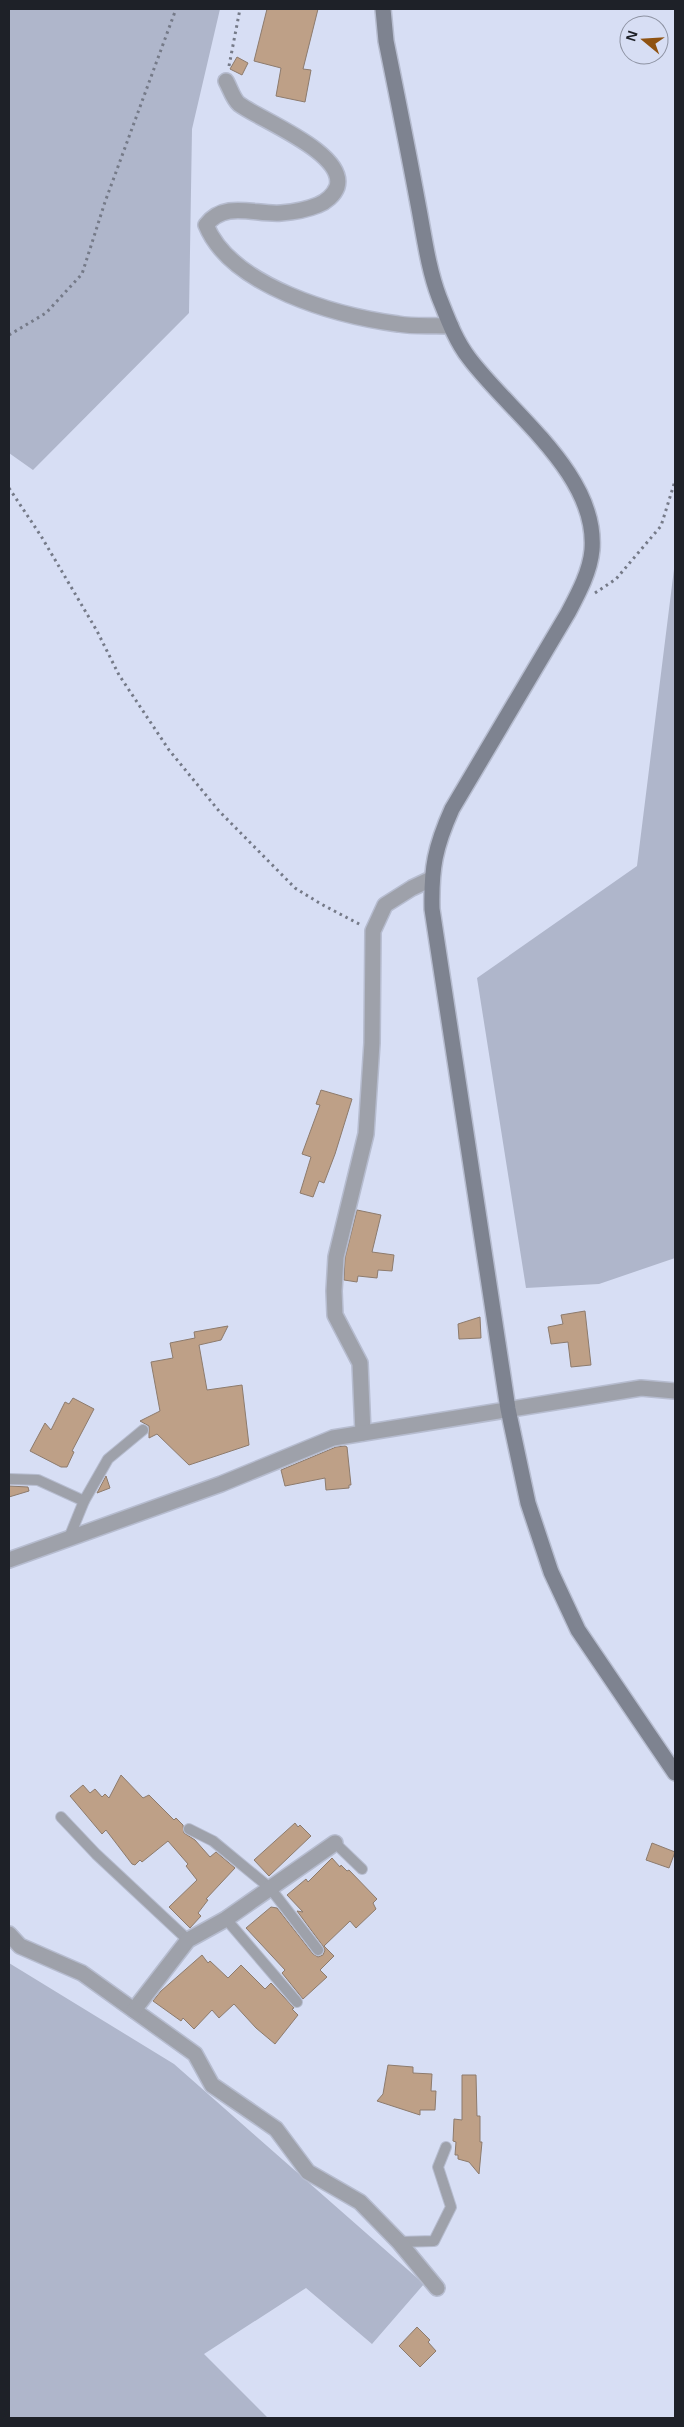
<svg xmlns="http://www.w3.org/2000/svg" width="684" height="2427" font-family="Helvetica,sans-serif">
<rect width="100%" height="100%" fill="#d7def4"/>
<g fill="#afb6cb">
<polygon points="9,9 220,9 192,129 189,313 33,470 9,453"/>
<polygon points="675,561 675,1258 599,1284 526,1288 477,978 637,866"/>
<polygon points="9,1963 174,2064 424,2284 372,2344 306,2288 204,2354 268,2418 9,2418"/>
</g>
<g fill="#bea087" stroke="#8d7b6d">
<polygon points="267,9 318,9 303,69 311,70 305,102 276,96 281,68 254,61"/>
<polygon points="237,57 248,63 242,75 230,69"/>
<polygon points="321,1090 352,1099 335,1154 324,1183 319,1181 313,1197 300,1193 311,1157 302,1154 320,1105 316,1104"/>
<polygon points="357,1210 381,1215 372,1252 394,1255 392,1271 378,1270 377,1278 358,1276 357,1282 344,1280 345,1258"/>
<polygon points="585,1311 591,1365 571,1367 568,1342 551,1344 548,1327 563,1324 561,1315"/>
<polygon points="480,1317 481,1338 459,1339 458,1324"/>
<polygon points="228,1326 221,1340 199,1345 207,1390 242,1385 249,1445 189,1465 157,1434 149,1438 149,1426 140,1421 160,1411 151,1362 173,1358 170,1343 195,1338 194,1332"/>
<polygon points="73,1398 94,1409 72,1451 74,1452 67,1467 61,1467 30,1451 45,1423 51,1430 65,1402 69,1404"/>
<polygon points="345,1446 347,1447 351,1485 349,1485 349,1488 326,1490 325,1478 285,1486 281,1470 336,1447"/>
<polygon points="106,1476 110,1488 97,1493"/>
<polygon points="9,1486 28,1487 29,1491 9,1497"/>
<polygon points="121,1775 143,1798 149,1795 174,1820 176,1818 183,1825 184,1833 195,1840 210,1857 216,1852 235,1868 206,1899 208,1900 198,1913 201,1916 190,1928 169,1907 197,1880 186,1866 188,1864 168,1841 142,1862 140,1860 135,1865 132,1864 106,1830 102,1834 70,1796 83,1785 90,1793 95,1789 102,1797 105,1794 109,1798"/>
<polygon points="295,1823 298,1827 300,1825 311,1836 269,1876 254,1860"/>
<polygon points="652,1843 675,1852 669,1868 646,1860"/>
<polygon points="332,1858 340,1867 341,1865 347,1871 349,1870 377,1899 373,1903 376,1909 356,1928 350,1921 324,1946 334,1956 320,1970 327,1977 303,1999 282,1973 285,1970 246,1928 271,1907 277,1908 313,1954 318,1957 323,1955 325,1950 323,1946 297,1911 303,1912 287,1895 306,1879 308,1882"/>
<polygon points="202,1955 208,1963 210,1961 228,1978 241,1965 265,1989 271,1983 294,2008 292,2009 298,2015 275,2044 256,2028 234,2004 219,2018 212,2010 194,2029 183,2018 181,2021 153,2001 161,1991"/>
<polygon points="388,2065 413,2067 413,2073 432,2074 431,2091 436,2091 435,2110 420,2110 420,2115 377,2101 383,2094"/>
<polygon points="462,2075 476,2075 477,2116 480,2116 480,2142 482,2142 479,2174 469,2162 458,2159 458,2155 455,2155 456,2142 453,2141 454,2119 462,2120"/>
<polygon points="417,2327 430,2340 428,2342 436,2351 420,2367 399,2346"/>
</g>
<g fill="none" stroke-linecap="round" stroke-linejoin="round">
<defs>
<g id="lane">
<polyline points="9,1479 38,1480 84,1501"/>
<polyline points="69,1538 84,1501 108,1459 143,1430"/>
<polyline points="61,1817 96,1854 188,1940"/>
<polyline points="189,1829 213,1841 270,1888 318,1950"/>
<polyline points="335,1843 362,1869"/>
<polyline points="226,1919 297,2002"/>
<polyline points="399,2242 434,2241 451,2207 438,2167 446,2147"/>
</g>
<g id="street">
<path d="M226,81C230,88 233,99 239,104C260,120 347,153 337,187C334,195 326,202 318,205C306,210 294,212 281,213C255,215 225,200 206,225C231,287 338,316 398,324C415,327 434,325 451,326"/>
<polyline points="363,1433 360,1363 335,1315 334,1291 336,1257 366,1134 372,1043 373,931 385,905 412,888 431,879"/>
<polyline points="9,1560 221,1484 333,1438 641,1388 675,1391"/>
<polyline points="9,1934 20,1946 82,1973 195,2054 212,2085 276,2129 308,2172 360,2202 399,2242 437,2288"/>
<polyline points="134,2010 188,1940 226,1919 335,1843"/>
</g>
<path id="secondary" d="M383,9L386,41C397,95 408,150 418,204C424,235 428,268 439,297C447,317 455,340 469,358C510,413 598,474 592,550C590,572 578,594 568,613L452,809C435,847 431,868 432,909L508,1409L528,1503L551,1572L578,1630L675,1773"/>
</defs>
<use href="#lane" stroke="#b6bccf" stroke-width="12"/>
<use href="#street" stroke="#b6bccf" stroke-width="18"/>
<use href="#secondary" stroke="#b6bccf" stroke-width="18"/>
<g stroke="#757a88" stroke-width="3" stroke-dasharray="2.5 4" stroke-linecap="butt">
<polyline points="229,66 240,9"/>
<polyline points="9,335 46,313 82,274 105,202 176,9"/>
<polyline points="9,488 41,536 97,631 119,675 169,750 219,811 295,888 321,904 361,925"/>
<polyline points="595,593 616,579 661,526 675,481"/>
</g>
<use href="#lane" stroke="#9ea1aa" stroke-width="10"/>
<use href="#street" stroke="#9ea1aa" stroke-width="15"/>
<use href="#secondary" stroke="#7e8390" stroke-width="15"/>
</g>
<rect width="684" height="2427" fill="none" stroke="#1e2128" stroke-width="20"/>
<g transform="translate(644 40) rotate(288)"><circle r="24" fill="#d7def4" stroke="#8d92a2"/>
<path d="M0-4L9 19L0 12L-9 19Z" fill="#8f5312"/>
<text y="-8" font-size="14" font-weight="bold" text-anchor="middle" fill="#1e2128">N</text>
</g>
</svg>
